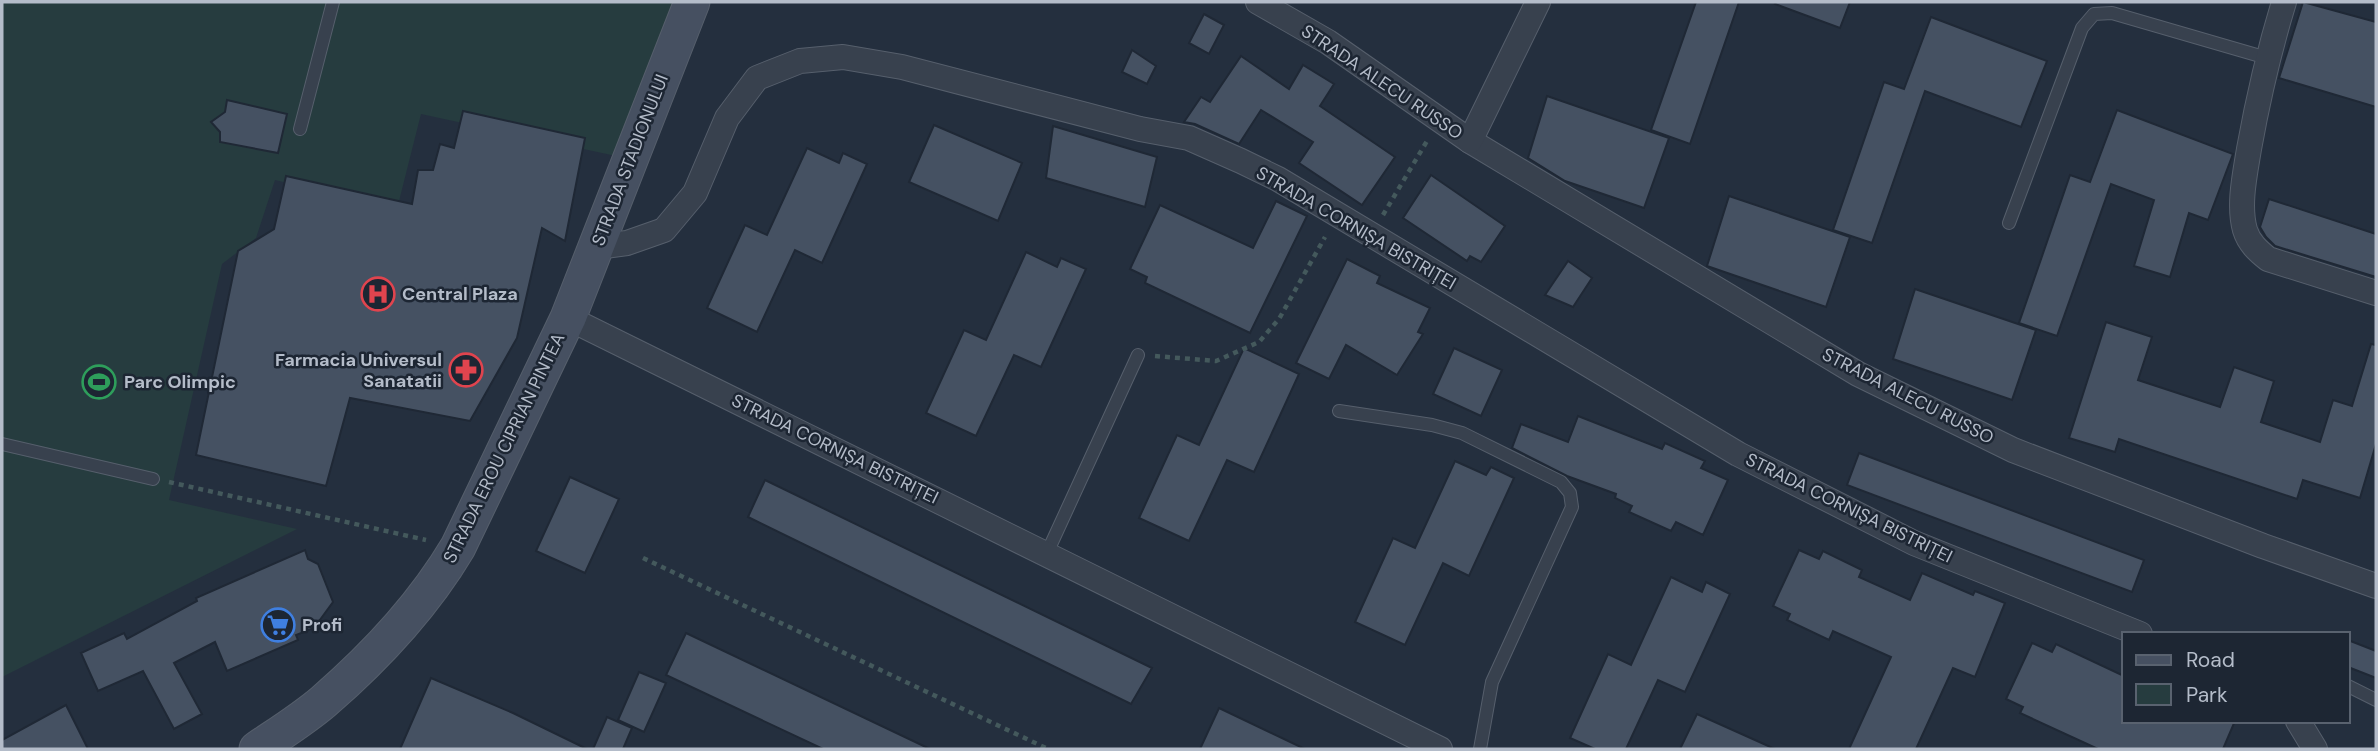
<svg xmlns="http://www.w3.org/2000/svg" width="2378" height="751" font-family="'DM Sans',sans-serif">
<rect width="100%" height="100%" fill="#242f3e"/>
<polygon fill="#263c3f" points="2,2 692,2 630,159 421,114 397,209 275,180 256,238 222,264 169,500 297,529 2,677"/>
<g fill="#455162" stroke="#1f2835" stroke-width="2">
<polygon points="1696,2 1739,2 1690,144 1651,130"/>
<polygon points="1776,2 1850,2 1840,28 1775,4"/>
<polygon points="2303,2 2376,22 2376,107 2279,78"/>
<polygon points="1204,14 1224,25 1209,54 1189,43"/>
<polygon points="1931,17 2047,61 2021,127 1925,91 1872,243 1833,230 1884,82 1904,89"/>
<polygon points="1132,50 1156,66 1147,84 1122,72"/>
<polygon points="1241,56 1289,89 1303,65 1334,84 1320,106 1395,157 1362,205 1299,163 1313,142 1261,110 1239,144 1195,124 1184,122 1201,97 1210,102"/>
<polygon points="1547,96 1669,138 1644,208 1565,181 1528,158"/>
<polygon points="227,100 287,114 278,153 220,142 220,132 211,122 225,112"/>
<polygon points="2117,110 2233,154 2208,220 2189,213 2170,277 2134,266 2154,200 2111,184 2057,336 2019,323 2070,175 2090,182"/>
<polygon points="463,111 585,138 565,241 542,228 517,338 470,421 350,398 326,486 196,455 238,251 274,229 286,176 412,204 418,170 433,170 440,144 454,148"/>
<polygon points="934,125 1022,163 998,221 909,182"/>
<polygon points="1053,126 1157,157 1145,207 1046,178"/>
<polygon points="807,148 839,163 843,153 867,164 822,263 795,250 757,332 707,308 745,225 767,235"/>
<polygon points="1431,175 1505,226 1481,262 1470,256 1467,261 1403,218"/>
<polygon points="1729,196 1850,237 1826,307 1707,266"/>
<polygon points="2269,199 2376,234 2376,277 2275,246 2266,237 2260,227"/>
<polygon points="1276,201 1307,216 1250,333 1145,283 1147,277 1130,269 1160,205 1253,248"/>
<polygon points="1026,252 1057,267 1061,258 1086,269 1041,367 1014,355 976,436 926,413 964,330 986,340"/>
<polygon points="1347,259 1380,276 1377,283 1430,308 1418,332 1423,334 1397,375 1346,345 1329,379 1296,363"/>
<polygon points="1568,261 1592,278 1573,307 1545,295"/>
<polygon points="1915,289 2036,330 2012,400 1893,359"/>
<polygon points="2106,322 2152,337 2138,380 2220,407 2234,367 2274,381 2261,422 2320,442 2333,400 2352,406 2371,344 2376,345 2376,444 2360,498 2303,480 2297,499 2119,439 2115,452 2069,438"/>
<polygon points="1244,348 1299,374 1254,472 1227,460 1189,541 1139,518 1177,435 1199,445"/>
<polygon points="1454,348 1502,370 1481,416 1433,394"/>
<polygon points="1578,416 1662,449 1665,443 1705,461 1701,468 1728,480 1703,535 1676,522 1671,531 1629,512 1632,506 1615,498 1616,494 1567,476 1512,448 1521,424 1568,442"/>
<polygon points="1859,453 2144,560 2132,592 1847,485"/>
<polygon points="1455,461 1486,475 1491,467 1514,478 1469,576 1443,563 1405,645 1355,622 1393,538 1415,548"/>
<polygon points="570,477 619,499 585,573 536,551"/>
<polygon points="765,480 1152,668 1131,704 748,517"/>
<polygon points="305,550 308,559 318,564 333,602 314,628 296,635 298,640 227,671 215,642 174,663 202,714 174,729 143,671 98,691 81,653 124,633 127,639 197,601 196,598"/>
<polygon points="1799,550 1819,559 1823,551 1862,570 1859,577 1910,600 1922,573 1973,595 1975,591 2005,603 1975,677 1953,668 1916,749 1849,749 1891,657 1833,631 1829,640 1787,620 1790,614 1773,606"/>
<polygon points="1671,577 1702,592 1706,582 1730,594 1685,692 1658,680 1626,749 1595,749 1570,738 1608,654 1631,665"/>
<polygon points="686,633 930,749 823,749 666,675"/>
<polygon points="2348,640 2376,651 2376,678 2348,667"/>
<polygon points="2032,643 2052,652 2056,644 2124,676 2124,721 2235,721 2223,749 2098,749 2020,713 2023,707 2006,699"/>
<polygon points="639,672 666,683 644,732 618,720"/>
<polygon points="431,678 513,713 587,749 400,749"/>
<polygon points="66,705 88,749 2,749 2,740"/>
<polygon points="1219,708 1305,749 1200,749"/>
<polygon points="1697,714 1775,749 1680,749"/>
<polygon points="607,717 632,728 623,749 593,749"/>
</g>
<g fill="none" stroke-linecap="round" stroke-linejoin="round">
<defs>
<g id="lane">
<polyline points="300,129 333,2"/>
<polyline points="2009,223 2082,28 2094,14 2112,13 2267,58"/>
<polyline points="1339,411 1432,425 1462,433 1561,482 1570,493 1572,507 1492,682 1480,749"/>
<polyline points="2,444 153,479"/>
<polyline points="1047,553 1138,355"/>
<polyline points="2348,686 2376,700"/>
</g>
<g id="street">
<polyline points="1258,2 1328,42 1470,141 1858,374 2013,450 2263,546 2376,586"/>
<path d="M2284,2C2269,51 2258,99 2249,149C2245,174 2238,205 2245,230C2249,243 2258,251 2268,259L2376,293"/>
<polyline points="1470,141 1538,2"/>
<polyline points="597,247 627,243 664,230 695,193 727,118 757,78 800,61 843,57 902,67 1140,129 1189,138 1241,161 1278,179 1738,454 1914,543 2140,634"/>
<polyline points="568,318 1440,749"/>
<polyline points="2298,721 2315,749"/>
</g>
<path id="secondary" d="M257,749C279,734 303,719 323,702C375,657 423,606 458,547L568,318L692,2"/>
</defs>
<use href="#lane" stroke="#565f6c" stroke-width="14"/>
<use href="#street" stroke="#565f6c" stroke-width="26"/>
<use href="#secondary" stroke="#565f6c" stroke-width="37"/>
<g stroke="#44595c" stroke-width="4.5" stroke-dasharray="5 5" stroke-linecap="butt">
<polyline points="1383,215 1427,141"/>
<polyline points="1155,356 1216,361 1259,342 1279,319 1325,237"/>
<polyline points="169,482 426,540"/>
<polyline points="643,558 1048,749"/>
</g>
<use href="#lane" stroke="#38414e" stroke-width="12"/>
<use href="#street" stroke="#38414e" stroke-width="24"/>
<use href="#secondary" stroke="#465061" stroke-width="35"/>
</g>
<defs>
<symbol id="hospital-ring" viewBox="-11 -11 22 22"><circle r="9.5" fill="#1d2633" stroke="#e0444e" stroke-width="1.5"/><path d="M-5-5h3v3.5h4V-5h3V5h-3V1.5h-4V5h-3Z" fill="#e0444e"/></symbol>
<symbol id="pharmacy-ring" viewBox="-11 -11 22 22"><circle r="9.5" fill="#1d2633" stroke="#e0444e" stroke-width="1.5"/><path d="M-2-6h4v4h4v4h-4v4h-4v-4h-4v-4h4Z" fill="#e0444e"/></symbol>
<symbol id="stadium-ring" viewBox="-11 -11 22 22"><circle r="9.5" fill="#1d2633" stroke="#2e9e5b" stroke-width="1.5"/><path d="M0-5a6.5 5 0 1 0 0 10a6.5 5 0 1 0 0-10ZM-3.5-1.8h7v3.6h-7Z" fill="#2e9e5b"/></symbol>
<symbol id="supermarket-ring" viewBox="-11 -11 22 22"><circle r="9.5" fill="#1d2633" stroke="#3f7fe0" stroke-width="1.5"/><path d="M-6-5.5h2.5l.6 2H6L4.5 2H-2.5L-4.4-4H-6ZM-1.5 3.2a1.3 1.3 0 1 0 .1 0ZM3 3.2a1.3 1.3 0 1 0 .1 0Z" fill="#3f7fe0"/></symbol>
</defs>
<g fill-rule="evenodd">
<use href="#hospital-ring" x="359" y="275" width="38" height="38"/>
<use href="#pharmacy-ring" x="447" y="351" width="38" height="38"/>
<use href="#stadium-ring" x="80" y="363" width="38" height="38"/>
<use href="#supermarket-ring" x="259" y="606" width="38" height="38"/>
</g>
<g text-anchor="middle" dominant-baseline="central" stroke-width="5" stroke-linejoin="round" paint-order="stroke">
<g font-size="18" fill="#b4bcc9" stroke="#1d2633">
<text transform="translate(1382 82) rotate(34)">STRADA ALECU RUSSO</text>
<text transform="translate(630 160) rotate(-69)">STRADA STADIONULUI</text>
<text transform="translate(1356 228) rotate(30)">STRADA CORNIȘA BISTRIȚEI</text>
<text transform="translate(1908 396) rotate(27)">STRADA ALECU RUSSO</text>
<text transform="translate(504 448) rotate(-64)">STRADA EROU CIPRIAN PINTEA</text>
<text transform="translate(835 449) rotate(26)">STRADA CORNIȘA BISTRIȚEI</text>
<text transform="translate(1849 508) rotate(26)">STRADA CORNIȘA BISTRIȚEI</text>
</g>
<g font-size="18" font-weight="bold" fill="#b4bcc9" stroke="#1d2633" text-anchor="start">
<text x="402" y="294">Central Plaza</text>
<text x="442" y="360" text-anchor="end">Farmacia Universul<tspan x="442" dy="21">Sanatatii</tspan></text>
<text x="124" y="382">Parc Olimpic</text>
<text x="302" y="625">Profi</text>
</g>
</g>
<rect width="2378" height="751" fill="none" stroke="#b4bcc9" stroke-width="7"/>
<rect x="2122" y="632" width="228" height="91" fill="#1d2633" stroke="#59626f" stroke-width="2"/>
<rect x="2136" y="655" width="35" height="10" fill="#465061" stroke="#59626f" stroke-width="2"/>
<text x="2186" y="667" font-size="21" fill="#b4bcc9">Road</text>
<rect x="2136" y="684" width="35" height="21" fill="#263c3f" stroke="#59626f" stroke-width="2"/>
<text x="2186" y="702" font-size="21" fill="#b4bcc9">Park</text>
</svg>
